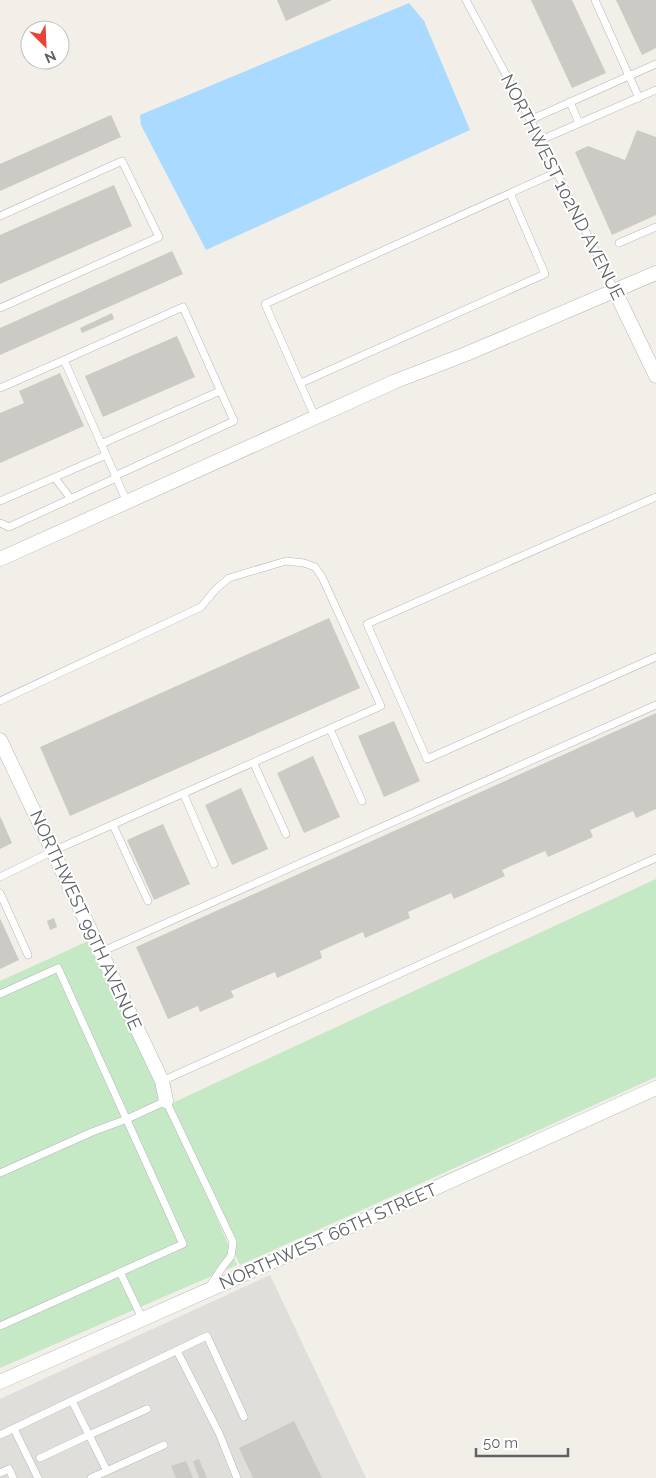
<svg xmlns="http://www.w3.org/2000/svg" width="656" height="1478" font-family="Raleway,sans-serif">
<rect width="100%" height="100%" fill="#f1efe8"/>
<polygon fill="#e0deda" points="270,1275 366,1478 0,1478 0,1399"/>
<polygon fill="#c5e8c5" points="656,879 656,1077 240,1265 183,1139 237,1265 0,1368 0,981 95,938 168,1105"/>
<polygon fill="#aadaff" points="409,3 424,21 470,130 206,250 141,125 140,115"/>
<g fill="#cccac5">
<polygon points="277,0 332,0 286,21"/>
<polygon points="531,0 572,0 606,73 572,88"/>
<polygon points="616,0 656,0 656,48 642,55"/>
<polygon points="111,115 121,137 0,191 0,164"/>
<polygon points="637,130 656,137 656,215 612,235 575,152 588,146 625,160"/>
<polygon points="114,185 132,226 0,284 0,235"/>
<polygon points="172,251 183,274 0,355 0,328"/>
<polygon points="112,313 114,319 82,333 80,328"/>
<polygon points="177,336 195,377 103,417 85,376"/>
<polygon points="60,373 84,426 0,463 0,413 24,403 19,391"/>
<polygon points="329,618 360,688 70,816 40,747"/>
<polygon points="656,713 656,809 636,818 633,811 590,830 593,837 548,857 545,851 502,870 505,876 454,899 451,893 408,912 410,918 365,938 363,932 320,951 322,958 277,978 275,972 231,991 234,997 200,1012 198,1006 168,1019 136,947"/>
<polygon points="394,721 420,781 384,797 358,736"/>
<polygon points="313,756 340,817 304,833 277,773"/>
<polygon points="241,788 268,849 232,865 205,805"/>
<polygon points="0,816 12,843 0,849"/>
<polygon points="163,824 190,884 154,900 127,840"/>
<polygon points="0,918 19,960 0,969"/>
<polygon points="54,918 57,927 50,930 47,921"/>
<polygon points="294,1421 322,1478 253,1478 239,1448"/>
<polygon points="199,1459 207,1478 199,1478 193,1461"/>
<polygon points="186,1461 193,1478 176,1478 171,1466"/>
</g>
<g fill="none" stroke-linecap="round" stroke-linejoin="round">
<defs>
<g id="service">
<polyline points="466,0 541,140 615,291"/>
<polyline points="595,0 639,98"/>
<polyline points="570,102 579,123"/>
<polyline points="530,120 656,64"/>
<polyline points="541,140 656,90"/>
<polyline points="0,216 122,161 159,237 0,308"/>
<polyline points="619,243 656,227"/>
<polyline points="64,360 183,307 234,421 115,476"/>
<polyline points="301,383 545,274 510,193"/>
<polyline points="0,388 64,360 127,502"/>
<polyline points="315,417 265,304 557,172"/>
<polyline points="101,444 220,391"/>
<polyline points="55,478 71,499"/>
<polyline points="656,497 367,624 427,759 656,657"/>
<polyline points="0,501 106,455"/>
<polyline points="0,523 9,527 116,478"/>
<polyline points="0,701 201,607 216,589 229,578 286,561 304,563 315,567 322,577 381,706 53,851 0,877"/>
<polyline points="330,729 362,801"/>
<polyline points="254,764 286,834"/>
<polyline points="184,795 214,864"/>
<polyline points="113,825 148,901"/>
<polyline points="0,893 28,955"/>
<polyline points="101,952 656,705"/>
<polyline points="0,994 58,968 183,1244 0,1326"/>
<polyline points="162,1081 656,858"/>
<polyline points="0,1173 92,1132 127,1119 166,1101 233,1242 231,1256 221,1269 208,1289"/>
<polyline points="120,1272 142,1318"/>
<polyline points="177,1351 219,1433 237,1478"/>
<polyline points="72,1401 89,1435 147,1409"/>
<polyline points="14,1429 38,1478"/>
<polyline points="0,1435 207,1336 244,1417"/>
<polyline points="40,1458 89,1435 107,1471 164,1445"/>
<polyline points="0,1473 9,1469 13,1478"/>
<polyline points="91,1478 107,1471"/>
</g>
<g id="minor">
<polyline points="615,291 656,376"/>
<polyline points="0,559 396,381 466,354 656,273"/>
<polyline points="0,740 162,1081 166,1101"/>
<polyline points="0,1382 254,1270 656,1088"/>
</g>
</defs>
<use href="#service" stroke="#b5b8bc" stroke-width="8"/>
<use href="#minor" stroke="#b5b8bc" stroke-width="15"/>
<use href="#service" stroke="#fff" stroke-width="7"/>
<use href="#minor" stroke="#fff" stroke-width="14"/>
</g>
<g text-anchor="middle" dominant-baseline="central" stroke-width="4" stroke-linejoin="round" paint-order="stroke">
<g font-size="18" fill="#5f6368" stroke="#fff">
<text transform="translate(563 187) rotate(63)">NORTHWEST 102ND AVENUE</text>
<text transform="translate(86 920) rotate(65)">NORTHWEST 99TH AVENUE</text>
<text transform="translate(328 1236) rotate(-24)">NORTHWEST 66TH STREET</text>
</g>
</g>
<g transform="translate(45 45) rotate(156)"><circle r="24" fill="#ffffff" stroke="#bfc1c3"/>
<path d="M0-4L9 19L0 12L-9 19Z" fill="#ea4335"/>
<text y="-8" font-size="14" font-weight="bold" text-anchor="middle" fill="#5f6368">N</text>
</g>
<path d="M476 1448v8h92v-8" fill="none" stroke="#5f6368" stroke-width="2.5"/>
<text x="483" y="1448" font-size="15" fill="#5f6368" stroke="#ffffff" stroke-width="4" paint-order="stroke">50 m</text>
</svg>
